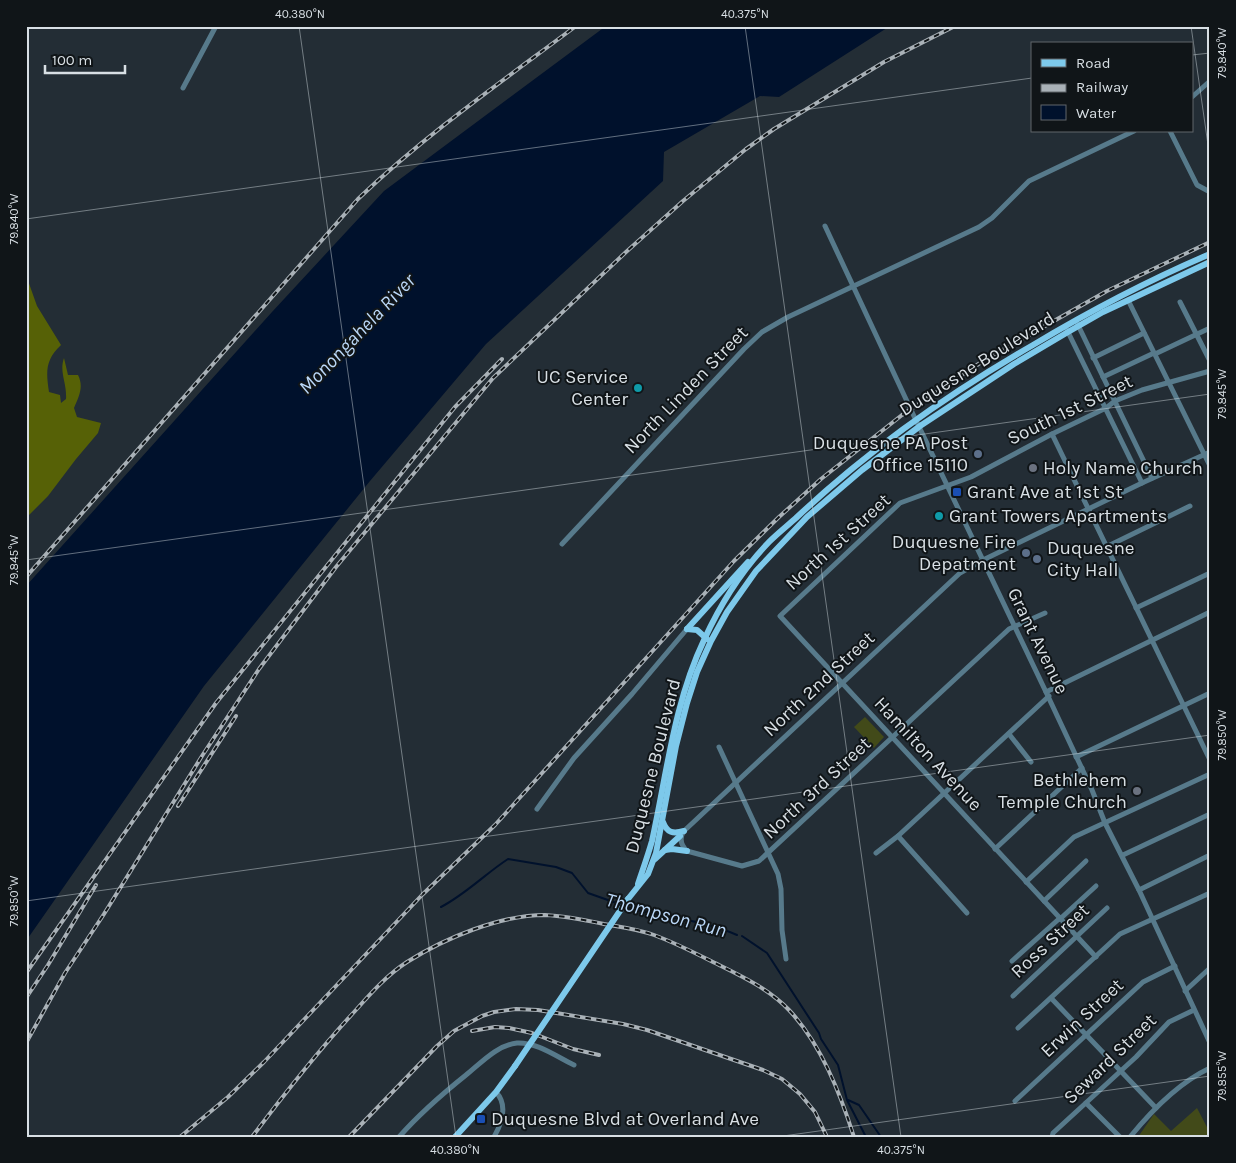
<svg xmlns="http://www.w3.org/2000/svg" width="1236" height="1163" font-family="Karla,sans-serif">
<rect width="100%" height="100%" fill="#232d35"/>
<g fill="#424a19">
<polygon points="865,717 884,737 874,748 854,727"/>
<polygon points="1197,1108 1210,1133 1210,1137 1138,1137 1154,1114 1171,1131"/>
</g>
<path fill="#566106" d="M26,275L37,306L61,345C45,360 46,372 49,392L60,395L61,403L66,399C67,383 59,372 64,358L68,375H78C84,387 79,396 74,408L77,417L101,423L98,433L76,459L48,496L26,518Z"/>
<polygon fill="#00112c" points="606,26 890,26 779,97 760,96 664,152 663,181 486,344 370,481 204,686 26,941 26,586 272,312 384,191"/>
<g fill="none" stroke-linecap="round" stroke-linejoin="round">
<g stroke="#00112c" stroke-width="2">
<path d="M441,907C466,894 485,874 508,859L556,867L572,873L588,893L622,905"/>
<path d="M626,907C663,918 702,919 737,935"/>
<polyline points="742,936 767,953 819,1033 821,1039 838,1065 847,1100 866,1137"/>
<polyline points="848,1100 859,1105 881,1137"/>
</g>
<g stroke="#577a8b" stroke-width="5">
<polyline points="183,88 216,26"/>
<polyline points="1192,97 1210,81"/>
<polyline points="1170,131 1197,185 1210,192"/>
<polyline points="825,226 912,412 1046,692 1092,790 1105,823 1139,890 1210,1043"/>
<polyline points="1128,300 1210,466"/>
<polyline points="1180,302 1210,361"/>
<polyline points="1077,323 1152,478"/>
<polyline points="1067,330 1142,483"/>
<polyline points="1155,354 1210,328"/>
<polyline points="1093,358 1144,333"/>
<polyline points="1103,377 1154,353"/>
<polyline points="1052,434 1210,760"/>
<polyline points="562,544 744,349 762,332 788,317 979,227 992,218 1029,181 1134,131"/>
<polyline points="1106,547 1190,506"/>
<polyline points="1136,608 1210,573"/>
<path d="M1045,613L1009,629L759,861L742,866L687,851C681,845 679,838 684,831L960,573L983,560L1142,483L1210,452"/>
<polyline points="1046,692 1210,612"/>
<polyline points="1009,734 1031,762"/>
<polyline points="719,747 778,874 781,889 782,930 786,959"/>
<polyline points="1076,757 1210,693"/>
<polyline points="537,809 574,758 632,694 687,629"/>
<polyline points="898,836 967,913"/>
<polyline points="995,849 1082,768"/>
<polyline points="876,853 898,836 1049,696"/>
<polyline points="1123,855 1210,814"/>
<polyline points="1026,882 1074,837 1210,774"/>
<polyline points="1139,890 1210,855"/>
<polyline points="1044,901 1086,861"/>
<polyline points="1060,919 1096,886"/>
<polyline points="1096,957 780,616 900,503 971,477 1052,434 1106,408 1115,401 1142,390 1210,371"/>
<polyline points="1012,961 1060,918"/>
<polyline points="1185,991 1210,968"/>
<polyline points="1013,996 1107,908"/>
<polyline points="1051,998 1156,1108"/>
<polyline points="1018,1028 1120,934 1210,893"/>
<polyline points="1015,1101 1143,982 1175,966"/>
<polyline points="1086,1103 1120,1137"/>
<path d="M399,1137C421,1112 441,1095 466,1075C481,1063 497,1045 517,1043C537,1042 557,1057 574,1065"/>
<path d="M494,1137C502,1123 508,1105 496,1092"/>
<polyline points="1052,1137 1053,1133 1136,1057 1169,1022 1194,1010"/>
<path d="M1130,1137C1152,1110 1178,1083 1210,1068"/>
</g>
<g stroke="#7dc9eb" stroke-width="6">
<polyline points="687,629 748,562"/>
<polyline points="687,629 697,630 707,639"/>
<path d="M663,822C667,833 673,834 684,831"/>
<polyline points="665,850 672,849 687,851"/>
<polyline points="655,859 680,836"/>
<path d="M638,884C643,869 648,855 652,841C667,773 674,703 704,640C720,605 742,570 769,542C777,534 787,526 796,518C868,450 948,394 1033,345C1090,311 1149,280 1210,254"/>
<polyline points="628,899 648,874 656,853 676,746 687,703 697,672 711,641 727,612 756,571 807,517 862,470 920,426 1014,364 1068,332 1103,312 1210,262"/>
<polyline points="455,1137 496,1092 515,1066"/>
</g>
<defs>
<g id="rail">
<path d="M26,577L358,199C425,135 501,82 576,26"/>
<polyline points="178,806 236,716"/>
<polyline points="26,973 216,703 455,407 502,359"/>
<polyline points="26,998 48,965 96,885"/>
<polyline points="472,1031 495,1027 509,1028 532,1033 573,1049 599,1055"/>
<polyline points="26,1043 65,973 104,914 202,756 259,669 336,567 493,378 626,252 683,201 746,149 774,129 884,62 955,26"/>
<polyline points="180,1137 228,1097 264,1062 422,895 495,825 734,561 779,517 821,479 902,415 983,361 1107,291 1210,242"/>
<path d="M252,1137C285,1093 318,1051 355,1011C371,993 387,975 407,962C445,938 500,915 545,915C565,916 585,920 604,924C621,927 638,929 654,935C673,942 691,951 709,960C737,974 767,987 789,1010C821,1044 840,1093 854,1137"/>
<polyline points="349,1137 437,1046 454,1031 482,1016 494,1012 516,1009 538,1010 623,1024 647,1030 763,1070 782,1079 800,1094 815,1112 827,1137"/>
</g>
</defs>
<use href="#rail" stroke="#a9b1b7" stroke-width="4"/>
<use href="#rail" stroke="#101518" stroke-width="2" stroke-dasharray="5.5" stroke-linecap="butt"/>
<polyline stroke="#7dc9eb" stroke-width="6" points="515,1066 628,899"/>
</g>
<path fill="none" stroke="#d8dfe4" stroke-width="1" stroke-opacity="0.45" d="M299,26L456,1137M745,26L901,1137M1191,26L1210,159M1192,55L1210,53M26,219L1032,78M26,560L1210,394M26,901L1210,735M776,1137L1210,1076"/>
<g fill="#0f9aa8" stroke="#101518" stroke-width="2">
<circle cx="638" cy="388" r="5"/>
<circle cx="939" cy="516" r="5"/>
</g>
<g fill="#5c6f8a" stroke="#101518" stroke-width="2">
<circle cx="978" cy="454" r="5"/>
<circle cx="1026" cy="553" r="5"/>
<circle cx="1037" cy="559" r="5"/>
</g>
<g fill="#6b7280" stroke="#101518" stroke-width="2">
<circle cx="1033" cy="468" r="5"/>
<circle cx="1137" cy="791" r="5"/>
</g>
<g fill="#1a4fb4" stroke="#101518" stroke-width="2">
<rect x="952" y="487" width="10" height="10" rx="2.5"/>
<rect x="476" y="1114" width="10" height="10" rx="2.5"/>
</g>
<g text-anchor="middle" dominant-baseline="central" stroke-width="4" stroke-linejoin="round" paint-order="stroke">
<g font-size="19" fill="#d8dfe4" stroke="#101518">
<text transform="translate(977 364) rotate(-32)">Duquesne Boulevard</text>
<text transform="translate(686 390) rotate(-46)">North Linden Street</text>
<text transform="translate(1070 410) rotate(-26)">South 1st Street</text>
<text transform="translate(838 542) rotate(-42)">North 1st Street</text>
<text transform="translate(1038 641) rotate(64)">Grant Avenue</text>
<text transform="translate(819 684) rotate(-43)">North 2nd Street</text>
<text transform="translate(928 754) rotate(47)">Hamilton Avenue</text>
<text transform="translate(653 766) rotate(-76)">Duquesne Boulevard</text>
<text transform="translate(817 788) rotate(-43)">North 3rd Street</text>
<text transform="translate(1050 941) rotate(-43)">Ross Street</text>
<text transform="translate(1082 1018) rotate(-43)">Erwin Street</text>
<text transform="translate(1110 1059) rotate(-44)">Seward Street</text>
</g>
<g font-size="19" fill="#d8dfe4" stroke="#101518" text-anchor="start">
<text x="628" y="377" text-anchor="end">UC Service<tspan x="628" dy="22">Center</tspan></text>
<text x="968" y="443" text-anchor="end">Duquesne PA Post<tspan x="968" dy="22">Office 15110</tspan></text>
<text x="1043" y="468">Holy Name Church</text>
<text x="967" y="492">Grant Ave at 1st St</text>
<text x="949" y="516">Grant Towers Apartments</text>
<text x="1016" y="542" text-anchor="end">Duquesne Fire<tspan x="1016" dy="22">Depatment</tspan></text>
<text x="1047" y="548">Duquesne<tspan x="1047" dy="22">City Hall</tspan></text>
<text x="1127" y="780" text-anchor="end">Bethlehem<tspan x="1127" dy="22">Temple Church</tspan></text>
<text x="491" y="1119">Duquesne Blvd at Overland Ave</text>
</g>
<g font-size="20" font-style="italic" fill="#bbd8f8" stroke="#101518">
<text transform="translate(357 334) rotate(-46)">Monongahela River</text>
<text transform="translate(666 915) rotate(15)">Thompson Run</text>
</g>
</g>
<rect width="1236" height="1163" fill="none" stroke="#101518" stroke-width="55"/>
<rect x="1031" y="42" width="162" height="90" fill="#101518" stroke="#60666a"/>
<rect x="1041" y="59" width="25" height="8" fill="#7dc9eb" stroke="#60666a"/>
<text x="1076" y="68" font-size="15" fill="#d8dfe4">Road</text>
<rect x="1041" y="84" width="25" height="8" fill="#a9b1b7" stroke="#60666a"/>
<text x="1076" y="92" font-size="15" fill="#d8dfe4">Railway</text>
<rect x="1041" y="105" width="25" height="15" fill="#00112c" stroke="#60666a"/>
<text x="1076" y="118" font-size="15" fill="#d8dfe4">Water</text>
<path d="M45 65v8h80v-8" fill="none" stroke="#d8dfe4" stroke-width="2.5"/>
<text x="52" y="65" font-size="15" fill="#d8dfe4" stroke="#101518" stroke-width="4" paint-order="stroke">100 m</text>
<rect x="28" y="28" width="1180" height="1108" fill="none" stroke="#d8dfe4" stroke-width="2"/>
<g font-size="12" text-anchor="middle" fill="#d8dfe4">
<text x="300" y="18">40.380°N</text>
<text x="745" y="18">40.375°N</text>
<text transform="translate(1222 53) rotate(-90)" y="4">79.840°W</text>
<text transform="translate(14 219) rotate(-90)" y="4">79.840°W</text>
<text transform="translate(1222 394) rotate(-90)" y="4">79.845°W</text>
<text transform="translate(14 560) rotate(-90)" y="4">79.845°W</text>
<text transform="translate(1222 735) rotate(-90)" y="4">79.850°W</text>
<text transform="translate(14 901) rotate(-90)" y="4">79.850°W</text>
<text transform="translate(1222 1076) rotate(-90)" y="4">79.855°W</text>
<text x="455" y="1154">40.380°N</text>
<text x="901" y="1154">40.375°N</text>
</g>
</svg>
